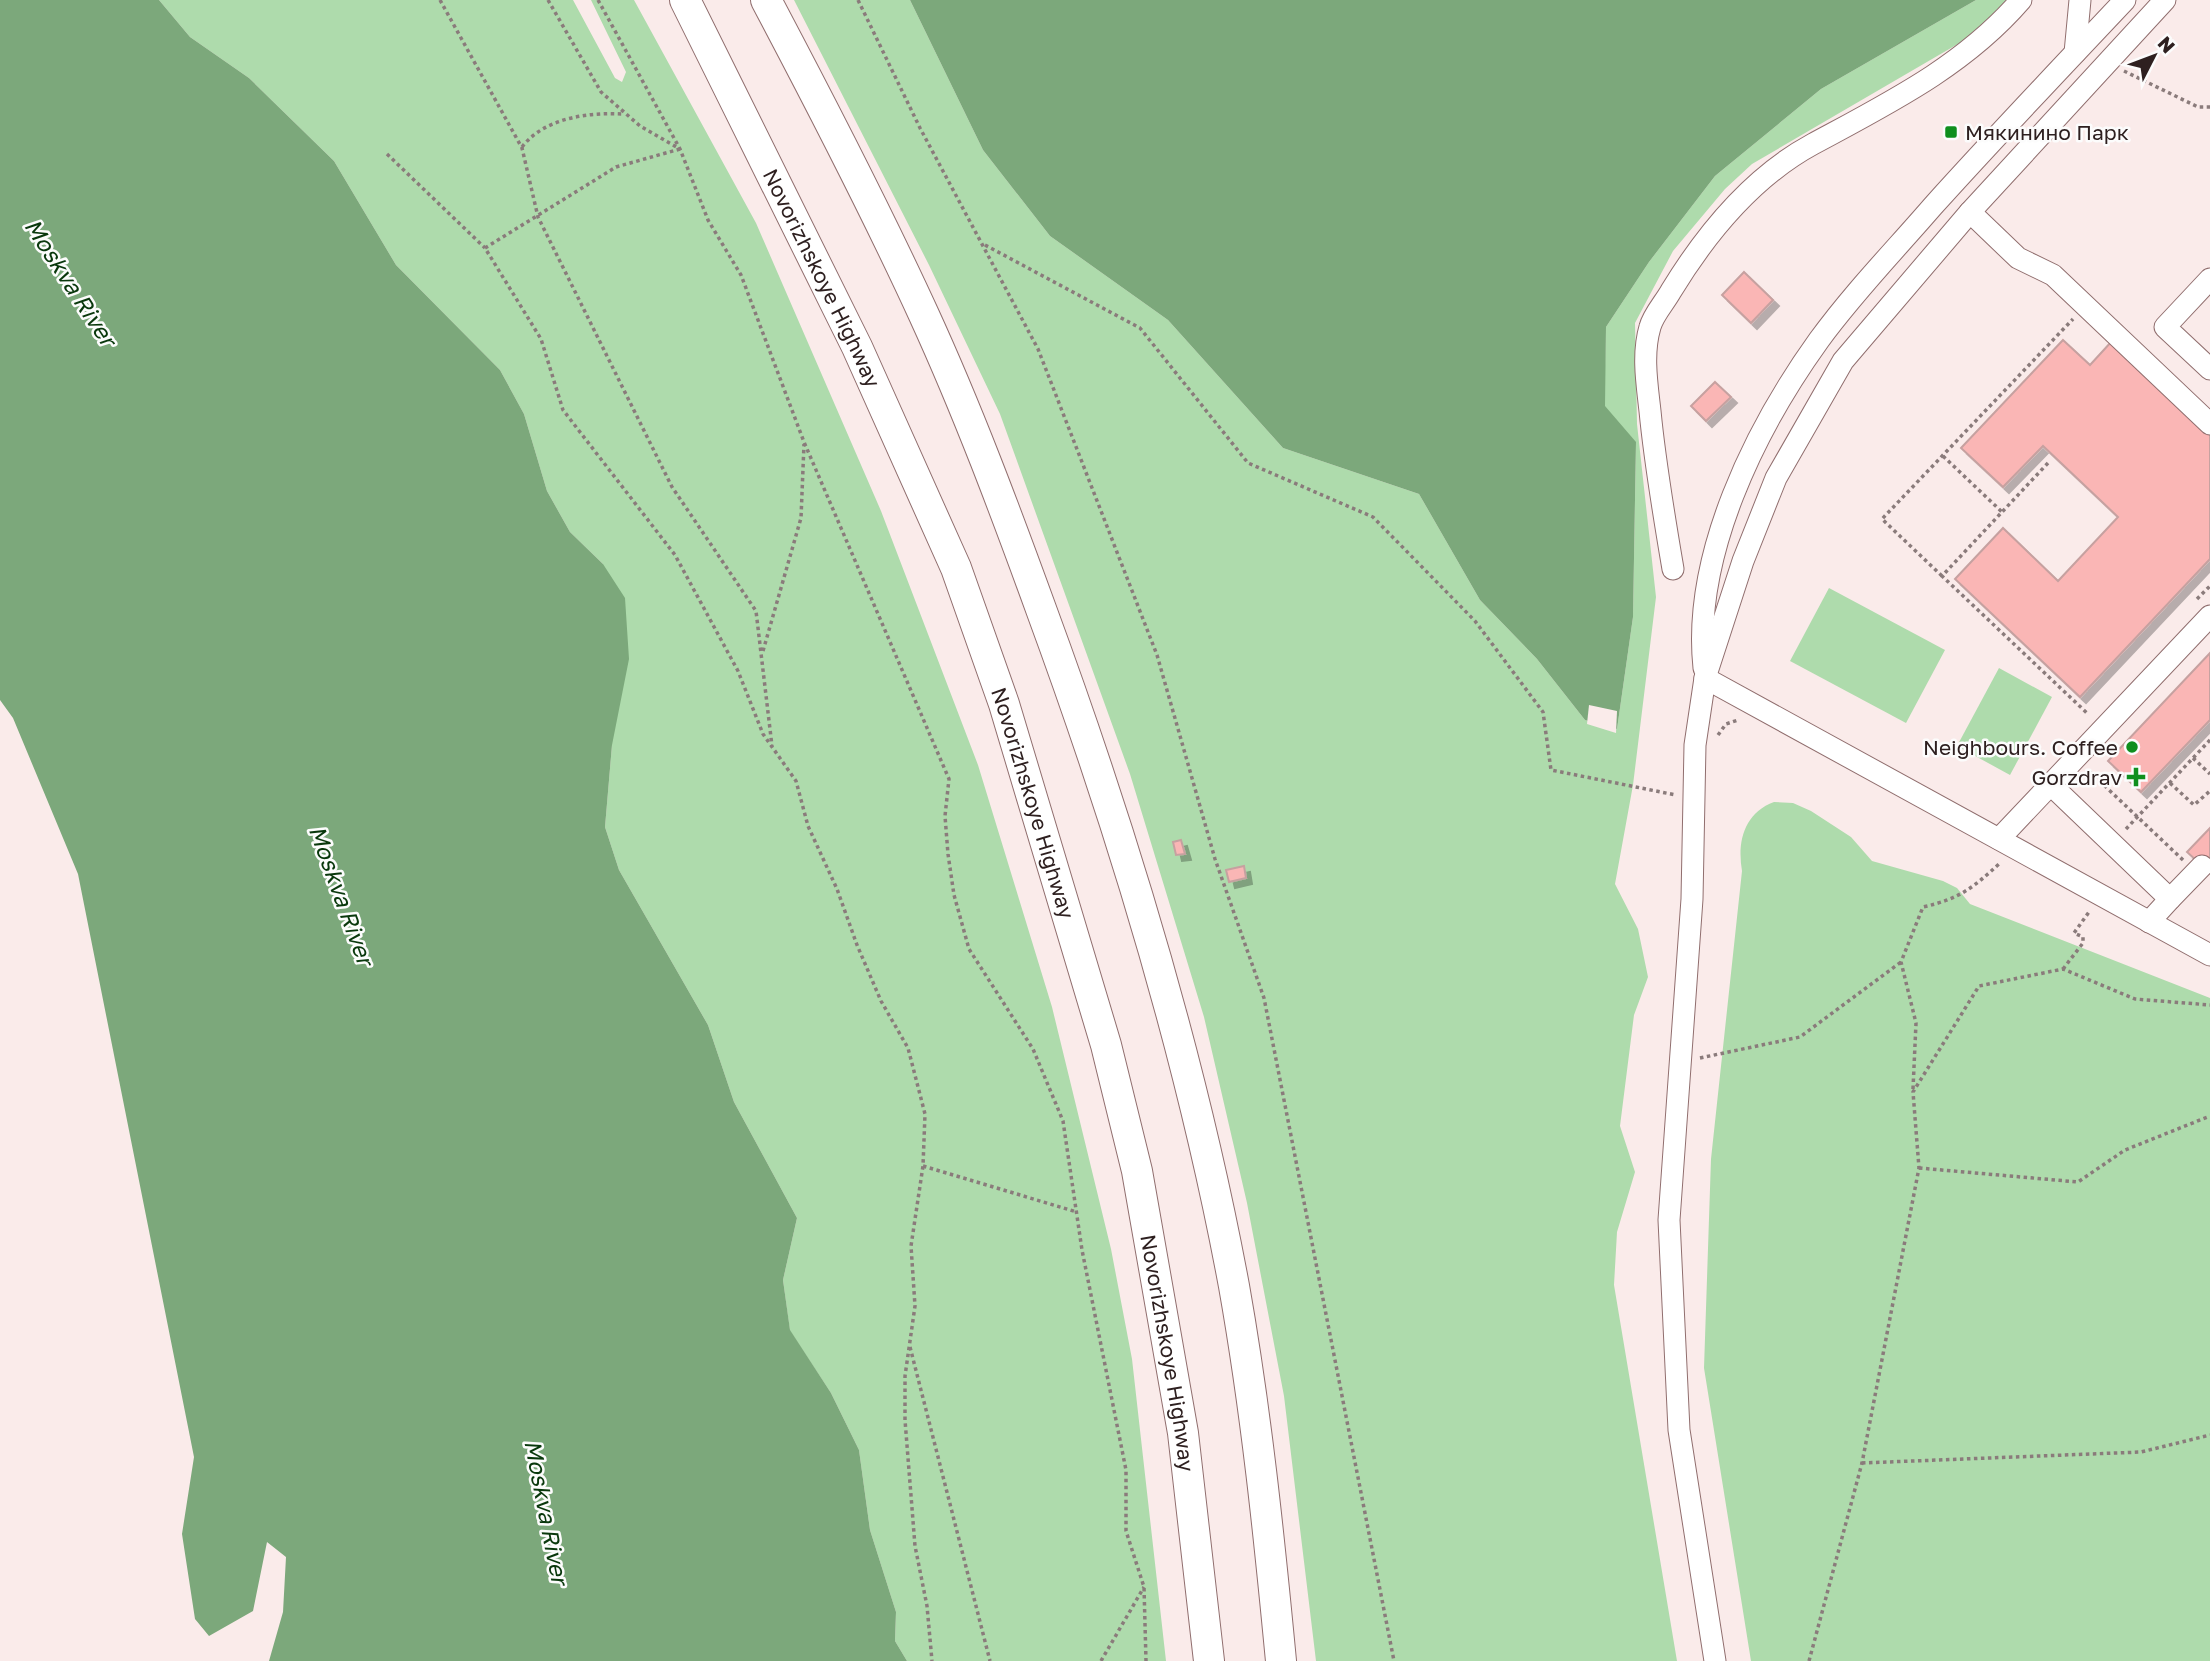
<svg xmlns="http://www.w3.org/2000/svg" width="2210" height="1661" font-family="'Golos Text',sans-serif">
<defs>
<filter id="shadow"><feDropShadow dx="6" dy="6" stdDeviation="0" flood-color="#0004"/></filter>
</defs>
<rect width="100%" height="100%" fill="#faebea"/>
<g fill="#aedbac">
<polygon points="159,0 573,0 615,78 622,82 626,72 591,0 634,0 756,223 881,511 978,765 1052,1007 1111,1249 1132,1359 1166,1661 907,1661 895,1641 896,1612 870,1530 859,1450 831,1393 790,1331 783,1280 797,1218 734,1102 708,1025 619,870 605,827 612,745 603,564 570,532 547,491 524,414 500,370 396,265 334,161 249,78 190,37"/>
<polygon points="794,0 910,0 983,150 1050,236 1168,320 1283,448 1419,494 1480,600 1537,659 1585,720 1617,729 1633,617 1636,443 1604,407 1606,327 1649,262 1715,176 1821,89 1976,0 2010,0 1987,27 1752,164 1725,189 1673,251 1635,323 1637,424 1656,597 1633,785 1615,884 1638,929 1648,977 1634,1015 1620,1126 1635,1172 1617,1232 1614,1285 1677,1661 1316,1661 1284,1396 1247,1203 1204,1017 1130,774 1000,414 929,265"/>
<polygon points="1829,588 1945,650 1906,723 1790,661"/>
<polygon points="1999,668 2052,697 2010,775 1957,746"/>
<path d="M1774,802L1793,803L1811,811L1851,837L1872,861L1943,881L1957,888L1970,904L2210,998V1661H1751L1704,1368L1711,1159L1742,871C1737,842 1744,813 1774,802Z"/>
</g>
<g fill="#7ca87b">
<polygon points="0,0 159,0 190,37 249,78 334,161 396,265 500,370 524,414 547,491 570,532 603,564 625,598 629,659 612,745 605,827 619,870 708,1025 734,1102 797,1218 783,1280 790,1330 831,1393 859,1450 870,1530 896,1612 895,1641 907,1661 269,1661 283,1612 286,1557 267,1542 253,1611 209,1636 195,1619 182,1534 194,1457 78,874 13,718 0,700"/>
<polygon points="910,0 1976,0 1821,89 1715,176 1649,262 1606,327 1605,406 1636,442 1633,617 1617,729 1585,720 1537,659 1480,600 1419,494 1283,448 1168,320 1050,236 983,150"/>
</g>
<polygon fill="#faebea" points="1589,705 1617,711 1616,733 1587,724"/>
<g fill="#fab6b5" stroke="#c6a1a0" stroke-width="2" filter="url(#shadow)">
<polygon points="1744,272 1773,300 1751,323 1722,295"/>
<polygon points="2063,340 2090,365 2112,341 2210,434 2210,559 2080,697 1955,579 2003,528 2058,581 2118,517 2043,446 2003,487 1961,448"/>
<polygon points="1715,382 1731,397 1706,421 1691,406"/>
<polygon points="2210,653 2210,720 2141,792 2108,761"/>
<polygon points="2210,828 2210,867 2207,870 2187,852"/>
<polygon points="1181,840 1185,854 1176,855 1173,842"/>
<polygon points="1244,866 1246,878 1229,882 1226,870"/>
</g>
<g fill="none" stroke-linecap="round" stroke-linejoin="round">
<defs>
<g id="minor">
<polyline points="2075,53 2080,0"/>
<polyline points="1970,212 2018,258 2053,275 2210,424"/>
<polyline points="2210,279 2165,327 2210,369"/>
<path d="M1673,569C1664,516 1655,464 1650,411C1647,384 1642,354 1650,327C1653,315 1665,302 1671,291C1707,232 1752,177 1813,144C1889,103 1964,66 2021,0"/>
<path d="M1704,668C1692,556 1755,429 1819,340C1854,292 1895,250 1933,206C1996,136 2061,68 2125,0"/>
<polyline points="1705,678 2210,955"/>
<polyline points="2050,784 2170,899 2149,922"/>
<polyline points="1999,839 2210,616"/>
<polyline points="2170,899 2202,866"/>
<polyline points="1715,1661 1679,1430 1669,1220 1692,899 1695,745 1705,678 1743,561 1776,478 1843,361 1970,212 2165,0"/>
</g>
<g id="highway">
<path id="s1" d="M685,0L857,347L956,568L1004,704L1106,1045L1137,1171L1183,1433L1209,1661"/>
<path d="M766,0C821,104 875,208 924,315C968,411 1005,510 1041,609C1122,829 1191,1055 1234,1286C1256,1410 1269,1535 1281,1661"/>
</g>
</defs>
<use href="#minor" stroke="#906e6e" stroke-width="23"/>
<use href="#highway" stroke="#906e6e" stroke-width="32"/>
<g stroke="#8a7b7b" stroke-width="3.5" stroke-dasharray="3.5 3.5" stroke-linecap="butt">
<polyline points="440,0 522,148 538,217 672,487 756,611 772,746"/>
<polyline points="548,0 601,92 640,126 678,148"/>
<polyline points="598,0 680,149 708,220 741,275 804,442 949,779 945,816 948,854 954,895 969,949 1033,1049 1063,1121 1082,1250 1126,1470 1126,1531 1144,1587 1146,1661"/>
<polyline points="858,0 920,128 1038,349 1157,655 1215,859 1264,998 1394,1661"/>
<polyline points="2124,71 2198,107 2210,107"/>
<path d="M522,147C544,118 588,112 623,114"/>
<polyline points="680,149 616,167 485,248 541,339 563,410 675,555 738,671 763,734 796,781 808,826 837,889 857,945 881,1001 908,1048 925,1114 923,1166 911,1246 915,1306 905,1376 905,1420 915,1546 927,1606 932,1661"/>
<polyline points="387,154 485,248"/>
<polyline points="985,245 1140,328 1248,463 1373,517 1475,621 1543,712 1551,770 1676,795"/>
<polyline points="1943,456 2002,512"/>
<polyline points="2048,463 1942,576 2088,714"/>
<polyline points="1942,576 1882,519 2073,319"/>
<polyline points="2197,599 2210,586"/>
<polyline points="763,651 801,518 804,444"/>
<polyline points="1718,735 1726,724 1738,720"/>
<polyline points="2193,758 2210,774"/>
<polyline points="2089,771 2183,860"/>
<polyline points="2170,783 2194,805 2210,791"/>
<polyline points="2126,829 2210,740"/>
<polyline points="2063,969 2083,943 2083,937 2074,933 2089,912"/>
<polyline points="1700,1058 1800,1037 1901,962"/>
<path d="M1913,1089L1916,1023L1901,962L1923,907C1959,899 1973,888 2000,863"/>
<polyline points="923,1166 1077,1212"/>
<polyline points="1919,1168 2078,1182 2125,1150 2210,1116"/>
<polyline points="910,1347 990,1661"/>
<polyline points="1862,1463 2141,1452 2210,1435"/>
<polyline points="1101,1661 1144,1587"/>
<polyline points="1809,1661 1862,1463 1919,1168 1913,1092 1979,986 2063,969 2135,999 2210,1005"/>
</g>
<use href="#minor" stroke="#fff" stroke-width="21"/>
<use href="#highway" stroke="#fff" stroke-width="30"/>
</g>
<g fill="#0f8f1e" stroke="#fcfcfc" stroke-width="2.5">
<rect x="1944" y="125" width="14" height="14" rx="3.5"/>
<circle cx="2132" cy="747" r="7"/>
<path d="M2132.5 766.5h7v7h7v7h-7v7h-7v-7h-7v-7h7z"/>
</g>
<g text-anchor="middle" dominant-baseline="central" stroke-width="5" stroke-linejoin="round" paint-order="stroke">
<g font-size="21" fill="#2e2020" stroke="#fcfcfc" text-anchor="end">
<text x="1965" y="132" text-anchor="start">Мякинино Парк</text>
<text x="2118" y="747">Neighbours. Coffee</text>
<text x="2122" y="777">Gorzdrav</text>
</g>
<g font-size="21" fill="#2e2020" stroke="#fcfcfc">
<text stroke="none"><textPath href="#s1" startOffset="310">Novorizhskoye Highway</textPath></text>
<text stroke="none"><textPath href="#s1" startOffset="877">Novorizhskoye Highway</textPath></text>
<text stroke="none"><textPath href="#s1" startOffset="1444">Novorizhskoye Highway</textPath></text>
</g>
<g font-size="23" font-style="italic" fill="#09380c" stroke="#fcfcfc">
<text transform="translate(71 282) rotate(57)">Moskva River</text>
<text transform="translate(342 895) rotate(70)">Moskva River</text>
<text transform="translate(547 1512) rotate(79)">Moskva River</text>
</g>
</g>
<g transform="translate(2154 56) rotate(48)" stroke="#fcfcfc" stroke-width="5" paint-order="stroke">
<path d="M0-5L12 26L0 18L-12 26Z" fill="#2e2020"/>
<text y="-10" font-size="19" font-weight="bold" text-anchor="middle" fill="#2e2020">N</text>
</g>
</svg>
